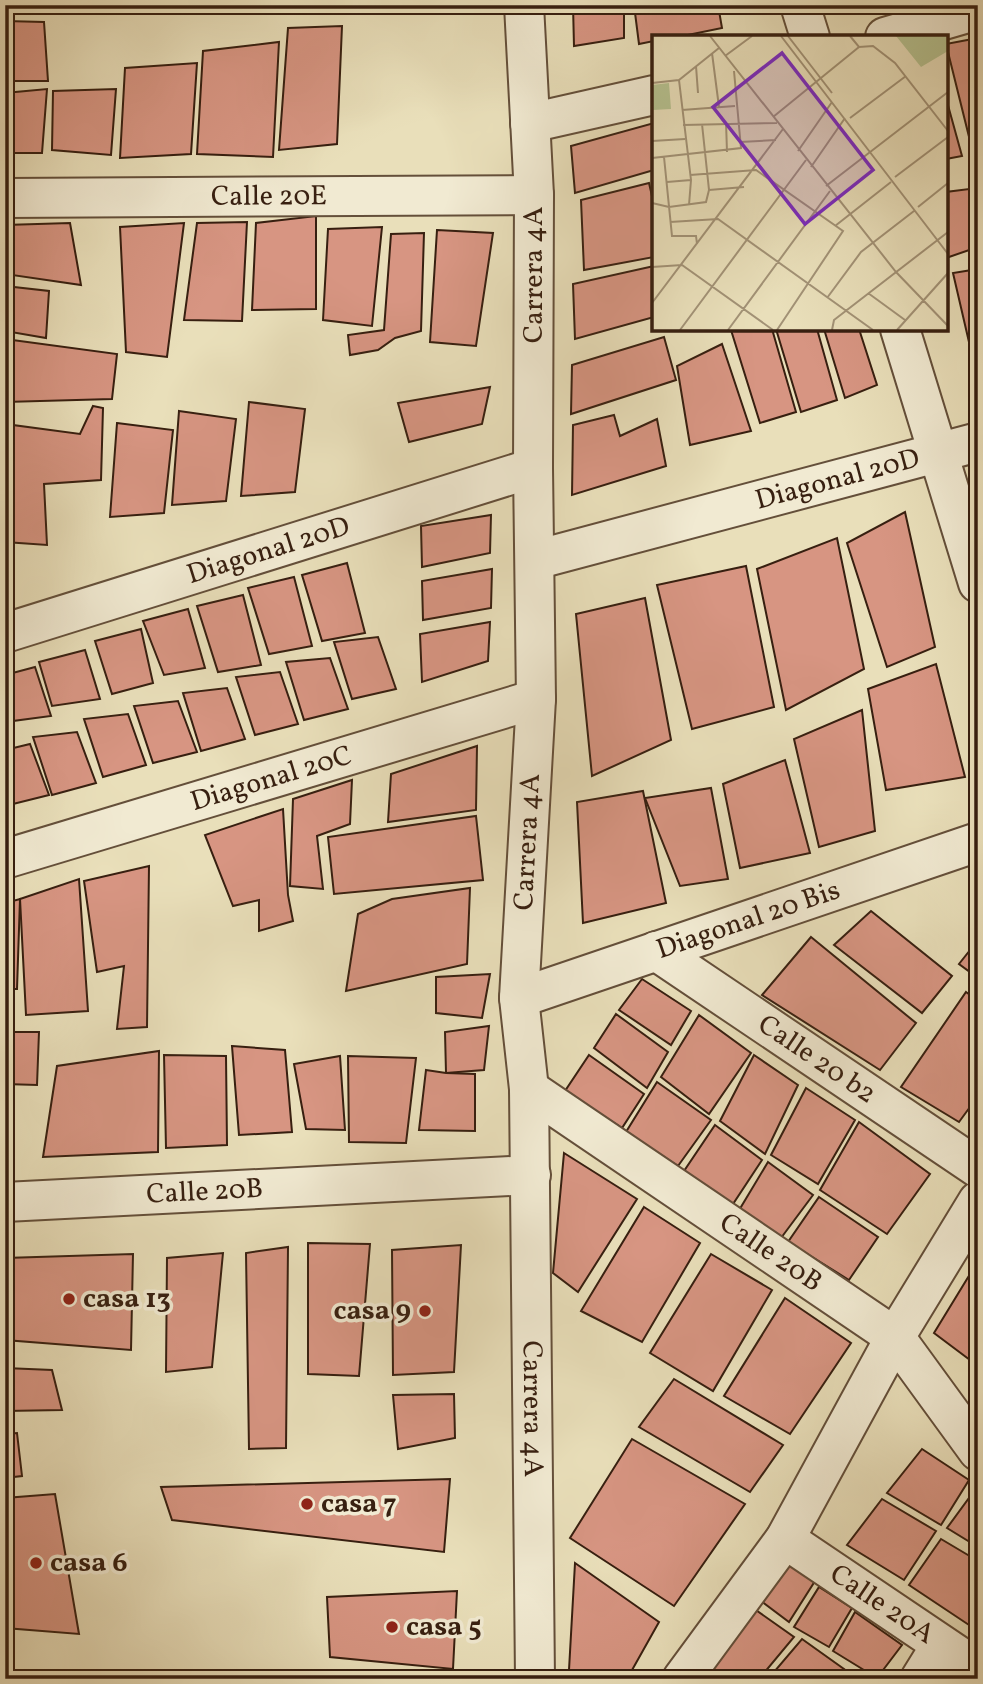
<svg xmlns="http://www.w3.org/2000/svg" width="983" height="1684" font-family="Vollkorn,serif">
<rect width="100%" height="100%" fill="#e9dfba"/>
<filter id="stains"><feTurbulence type="fractalNoise" baseFrequency=".00286" numOctaves="4"/><feColorMatrix values="0 0 0 0 .2 0 0 0 0 .09 0 0 0 0 .02 0 0 0 .5 -.17"/></filter>
<radialGradient id="worn" r=".72"><stop offset=".6" stop-color="#630" stop-opacity="0"/><stop offset="1" stop-color="#630" stop-opacity=".3"/></radialGradient>
<g fill="#d79582" stroke="#371f10" stroke-width="2">
<polygon points="5,5 39,5 39,12 5,11"/>
<polygon points="573,5 624,5 624,38 574,46"/>
<polygon points="634,5 718,5 722,28 678,37 654,37 654,41 639,44"/>
<polygon points="5,21 44,22 48,81 5,81"/>
<polygon points="342,26 337,144 279,150 288,28"/>
<polygon points="978,38 978,164 976,165 946,44"/>
<polygon points="279,42 273,157 197,154 203,51"/>
<polygon points="197,63 191,154 120,158 125,68"/>
<polygon points="47,89 42,153 5,153 5,93"/>
<polygon points="116,89 111,155 52,150 53,91"/>
<polygon points="946,98 962,156 946,159"/>
<polygon points="654,123 654,170 575,193 571,146"/>
<polygon points="649,183 654,205 654,257 584,270 581,200"/>
<polygon points="969,189 978,230 978,247 946,258 946,192"/>
<polygon points="316,216 316,309 252,310 256,223"/>
<polygon points="247,222 242,321 184,320 197,223"/>
<polygon points="70,223 81,285 5,274 5,225"/>
<polygon points="184,223 167,357 126,352 120,227"/>
<polygon points="382,227 372,326 323,320 328,229"/>
<polygon points="437,230 493,233 476,346 430,342"/>
<polygon points="424,233 421,331 395,338 378,350 350,355 348,335 384,330 391,234"/>
<polygon points="654,266 654,317 575,339 573,284"/>
<polygon points="978,269 978,367 975,368 953,273"/>
<polygon points="5,286 49,291 46,338 5,331"/>
<polygon points="733,329 772,329 796,412 760,423 731,330"/>
<polygon points="776,329 817,329 837,400 801,412"/>
<polygon points="824,329 859,329 877,385 845,398"/>
<polygon points="664,337 676,380 571,414 572,365"/>
<polygon points="5,339 117,354 112,399 5,402"/>
<polygon points="722,344 751,431 690,445 677,366"/>
<polygon points="490,387 482,424 409,442 398,403"/>
<polygon points="249,402 305,409 295,492 241,496"/>
<polygon points="93,406 103,408 101,480 44,484 47,545 5,542 5,424 80,434"/>
<polygon points="179,411 236,419 226,501 172,505"/>
<polygon points="614,415 620,436 657,419 666,466 572,495 573,425"/>
<polygon points="117,423 173,430 164,513 110,517"/>
<polygon points="905,512 935,647 887,667 847,543"/>
<polygon points="491,515 490,553 422,567 421,526"/>
<polygon points="837,538 864,669 786,710 757,569"/>
<polygon points="347,563 365,633 322,641 302,575"/>
<polygon points="746,566 774,707 692,729 657,585"/>
<polygon points="492,569 491,608 423,620 422,581"/>
<polygon points="294,577 312,646 269,654 248,588"/>
<polygon points="243,595 261,665 218,672 197,606"/>
<polygon points="645,598 671,740 592,776 576,614"/>
<polygon points="188,609 205,668 164,675 143,621"/>
<polygon points="490,622 488,661 422,682 420,634"/>
<polygon points="141,629 153,683 112,694 95,641"/>
<polygon points="378,637 396,689 352,699 334,642"/>
<polygon points="85,650 100,699 52,706 39,662"/>
<polygon points="330,658 348,709 304,720 286,662"/>
<polygon points="936,664 965,777 886,790 868,689"/>
<polygon points="35,667 51,716 5,722 5,675"/>
<polygon points="280,672 298,724 255,735 236,677"/>
<polygon points="227,688 245,739 201,751 183,693"/>
<polygon points="178,701 197,752 153,763 134,706"/>
<polygon points="862,710 875,831 819,847 794,739"/>
<polygon points="128,714 146,765 103,777 84,719"/>
<polygon points="77,732 96,783 52,795 33,737"/>
<polygon points="30,744 49,795 5,806 5,750"/>
<polygon points="477,746 476,810 388,822 391,774"/>
<polygon points="785,760 810,853 740,868 723,784"/>
<polygon points="352,780 350,824 317,836 323,889 290,886 293,799"/>
<polygon points="711,788 728,879 680,886 645,798"/>
<polygon points="643,791 666,903 583,923 577,802"/>
<polygon points="283,809 288,895 293,921 259,931 259,900 233,906 205,835"/>
<polygon points="476,816 483,880 334,894 328,837"/>
<polygon points="149,866 147,1027 117,1029 124,966 97,972 84,881"/>
<polygon points="79,879 88,1011 26,1015 20,899"/>
<polygon points="470,888 467,964 346,991 358,914 392,899"/>
<polygon points="20,899 17,989 5,989 5,903"/>
<polygon points="871,911 952,976 922,1013 834,945"/>
<polygon points="811,937 916,1023 880,1070 762,995"/>
<polygon points="978,940 978,978 959,964"/>
<polygon points="490,974 482,1018 436,1013 436,977"/>
<polygon points="642,979 691,1011 671,1045 619,1010"/>
<polygon points="966,992 978,1001 978,1096 959,1122 901,1087"/>
<polygon points="616,1014 668,1052 647,1088 594,1048"/>
<polygon points="699,1015 751,1053 709,1114 661,1077"/>
<polygon points="489,1026 484,1070 446,1073 445,1032"/>
<polygon points="5,1032 39,1032 37,1085 5,1084"/>
<polygon points="232,1046 285,1050 292,1132 239,1135"/>
<polygon points="159,1051 158,1152 43,1157 57,1066"/>
<polygon points="164,1055 226,1056 227,1145 166,1148"/>
<polygon points="589,1055 644,1094 622,1128 565,1091"/>
<polygon points="754,1055 798,1085 765,1154 720,1121"/>
<polygon points="340,1056 345,1130 306,1129 294,1064"/>
<polygon points="348,1056 416,1058 406,1143 349,1142"/>
<polygon points="426,1070 446,1073 475,1074 475,1131 419,1130"/>
<polygon points="657,1082 711,1120 678,1166 626,1132"/>
<polygon points="806,1088 855,1120 818,1184 771,1155"/>
<polygon points="859,1122 930,1174 887,1234 820,1190"/>
<polygon points="715,1125 762,1160 731,1207 682,1174"/>
<polygon points="564,1153 637,1199 578,1292 553,1273"/>
<polygon points="768,1162 813,1195 781,1238 738,1212"/>
<polygon points="819,1197 878,1237 849,1280 788,1242"/>
<polygon points="644,1207 700,1243 642,1342 581,1311"/>
<polygon points="308,1243 370,1244 359,1376 308,1374"/>
<polygon points="461,1245 454,1372 393,1375 392,1250"/>
<polygon points="288,1247 286,1448 249,1449 246,1253"/>
<polygon points="223,1253 212,1367 166,1372 167,1258"/>
<polygon points="133,1254 131,1350 5,1340 5,1258"/>
<polygon points="711,1254 772,1290 713,1391 650,1353"/>
<polygon points="978,1261 978,1366 934,1333"/>
<polygon points="785,1298 851,1343 790,1434 724,1396"/>
<polygon points="5,1368 52,1370 62,1410 5,1411"/>
<polygon points="674,1379 783,1445 750,1492 639,1427"/>
<polygon points="454,1394 455,1438 398,1449 393,1395"/>
<polygon points="17,1433 22,1476 5,1478 5,1434"/>
<polygon points="632,1439 745,1504 674,1606 570,1538"/>
<polygon points="922,1449 969,1480 941,1525 887,1493"/>
<polygon points="450,1479 444,1552 172,1520 161,1487"/>
<polygon points="977,1487 978,1488 978,1547 947,1528"/>
<polygon points="55,1494 79,1634 5,1628 5,1498"/>
<polygon points="882,1499 936,1531 904,1580 847,1545"/>
<polygon points="941,1539 978,1561 978,1631 909,1585"/>
<polygon points="785,1561 815,1581 789,1622 757,1598"/>
<polygon points="575,1563 659,1622 627,1679 580,1679 569,1670"/>
<polygon points="819,1587 852,1608 829,1647 794,1627"/>
<polygon points="457,1591 453,1669 330,1657 327,1597"/>
<polygon points="753,1608 794,1637 759,1679 723,1679 710,1669"/>
<polygon points="855,1612 902,1645 877,1678 833,1651"/>
<polygon points="802,1639 858,1679 768,1679"/>
<polygon points="5,1673 106,1678 106,1679 5,1679"/>
</g>
<g fill="none" stroke-linecap="round" stroke-linejoin="round">
<defs>
<g id="street">
<path id="s1" d="M524,5L534,195L533,468L536,699L519,998L529,1089L535,1679"/>
<polyline points="800,5 810,37"/>
<polyline points="885,37 978,10"/>
<polyline points="530,123 654,95"/>
<path id="s2" d="M5,198L534,195"/>
<polyline points="900,329 978,583"/>
<path id="s3" d="M535,560L978,442"/>
<path id="s4" d="M5,633L533,468"/>
<path id="s5" d="M5,859L536,699"/>
<path id="s6" d="M656,951L978,1168"/>
<path id="s7" d="M519,998L978,842"/>
<path id="s8" d="M529,1089L895,1337L978,1451"/>
<path id="s9" d="M5,1202L531,1175"/>
<path id="s10" d="M785,1539L978,1669"/>
<polyline points="682,1679 785,1539 895,1337 978,1201"/>
<polyline points="920,1679 941,1645"/>
</g>
</defs>
<use href="#street" stroke="#644f3a" stroke-width="42"/>
<use href="#street" stroke="#f1ead2" stroke-width="38"/>
</g>
<g fill="#8f2418" stroke="#f1ead2" stroke-width="2.5">
<circle cx="69" cy="1299" r="7"/>
<circle cx="425" cy="1311" r="7"/>
<circle cx="307" cy="1504" r="7"/>
<circle cx="36" cy="1563" r="7"/>
<circle cx="392" cy="1627" r="7"/>
</g>
<g text-anchor="middle" dominant-baseline="central" stroke-width="7" stroke-linejoin="round" paint-order="stroke">
<g font-size="28" fill="#371f10" stroke="#f1ead2">
<text stroke="none"><textPath href="#s2" startOffset="264">Calle 20E</textPath></text>
<text transform="translate(534 275) rotate(-90)">Carrera 4A</text>
<text stroke="none"><textPath href="#s3" startOffset="313">Diagonal 20D</textPath></text>
<text stroke="none"><textPath href="#s4" startOffset="276">Diagonal 20D</textPath></text>
<text stroke="none"><textPath href="#s5" startOffset="278">Diagonal 20C</textPath></text>
<text transform="translate(528 842) rotate(-87)">Carrera 4A</text>
<text stroke="none"><textPath href="#s7" startOffset="242">Diagonal 20 Bis</textPath></text>
<text stroke="none"><textPath href="#s6" startOffset="194">Calle 20 b2</textPath></text>
<text stroke="none"><textPath href="#s9" startOffset="200">Calle 20B</textPath></text>
<text stroke="none"><textPath href="#s8" startOffset="292">Calle 20B</textPath></text>
<text stroke="none"><textPath href="#s1" startOffset="1405">Carrera 4A</textPath></text>
<text stroke="none"><textPath href="#s10" startOffset="117">Calle 20A</textPath></text>
</g>
<g font-size="28" font-weight="bold" fill="#371f10" stroke="#f1ead2" text-anchor="start">
<text x="83" y="1299">casa 13</text>
<text x="411" y="1311" text-anchor="end">casa 9</text>
<text x="321" y="1504">casa 7</text>
<text x="50" y="1563">casa 6</text>
<text x="406" y="1627">casa 5</text>
</g>
</g>
<g transform="translate(652 35)">
<rect width="296" height="296" fill="#e9dfba"/>
<path d="M244,1H296V16L269,32ZM17,48L19,74L1,75L0,50Z" fill="#b6c290"/>
<path fill="none" stroke="#a29276" stroke-width="2" d="M58,1L244,237L296,291M129,1L296,219M136,1L180,58M198,1L207,12L221,11L243,28L296,96M60,18L67,72M73,21L100,1M44,31L46,58M27,45L39,145L37,170M0,48L27,45L67,13M30,75L83,71M121,82L207,12M198,83L254,41M74,87L75,117M31,90L125,88M0,106L33,104M88,107L124,105M146,116L180,67M12,122L20,201H44L45,209M0,123L89,113L82,36M159,132L193,83M38,140L104,135L191,196L125,295M243,142L296,102M15,147L39,145M174,151L296,57M57,155L92,152M0,168L17,172L54,167L57,155L50,89M266,172L296,148M18,187L66,184L221,295M183,191L239,147M0,232L30,230L121,295M216,258L253,285M175,263L209,217L262,176M0,268L131,94M28,295L154,125M76,295L178,156M180,295L182,285L296,197M245,295L296,238"/>
<path fill="#7b2cbf" fill-opacity="0.15" stroke="#7b2cbf" stroke-width="3.5" d="M130,18L221,135L153,189L61,72Z"/>
<rect width="296" height="296" fill="none" stroke="#371f10" stroke-width="3.5"/>
</g>
<rect width="983" height="1684" fill="none" stroke="#e9dfba" stroke-width="28"/>
<rect x="7" y="7" width="969" height="1670" fill="none" stroke="#371f10" stroke-width="3.5"/>
<rect x="14" y="14" width="955" height="1656" fill="none" stroke="#371f10" stroke-width="2"/>
<rect width="100%" height="100%" filter="url(#stains)"/>
<rect width="100%" height="100%" fill="url(#worn)"/>
</svg>
